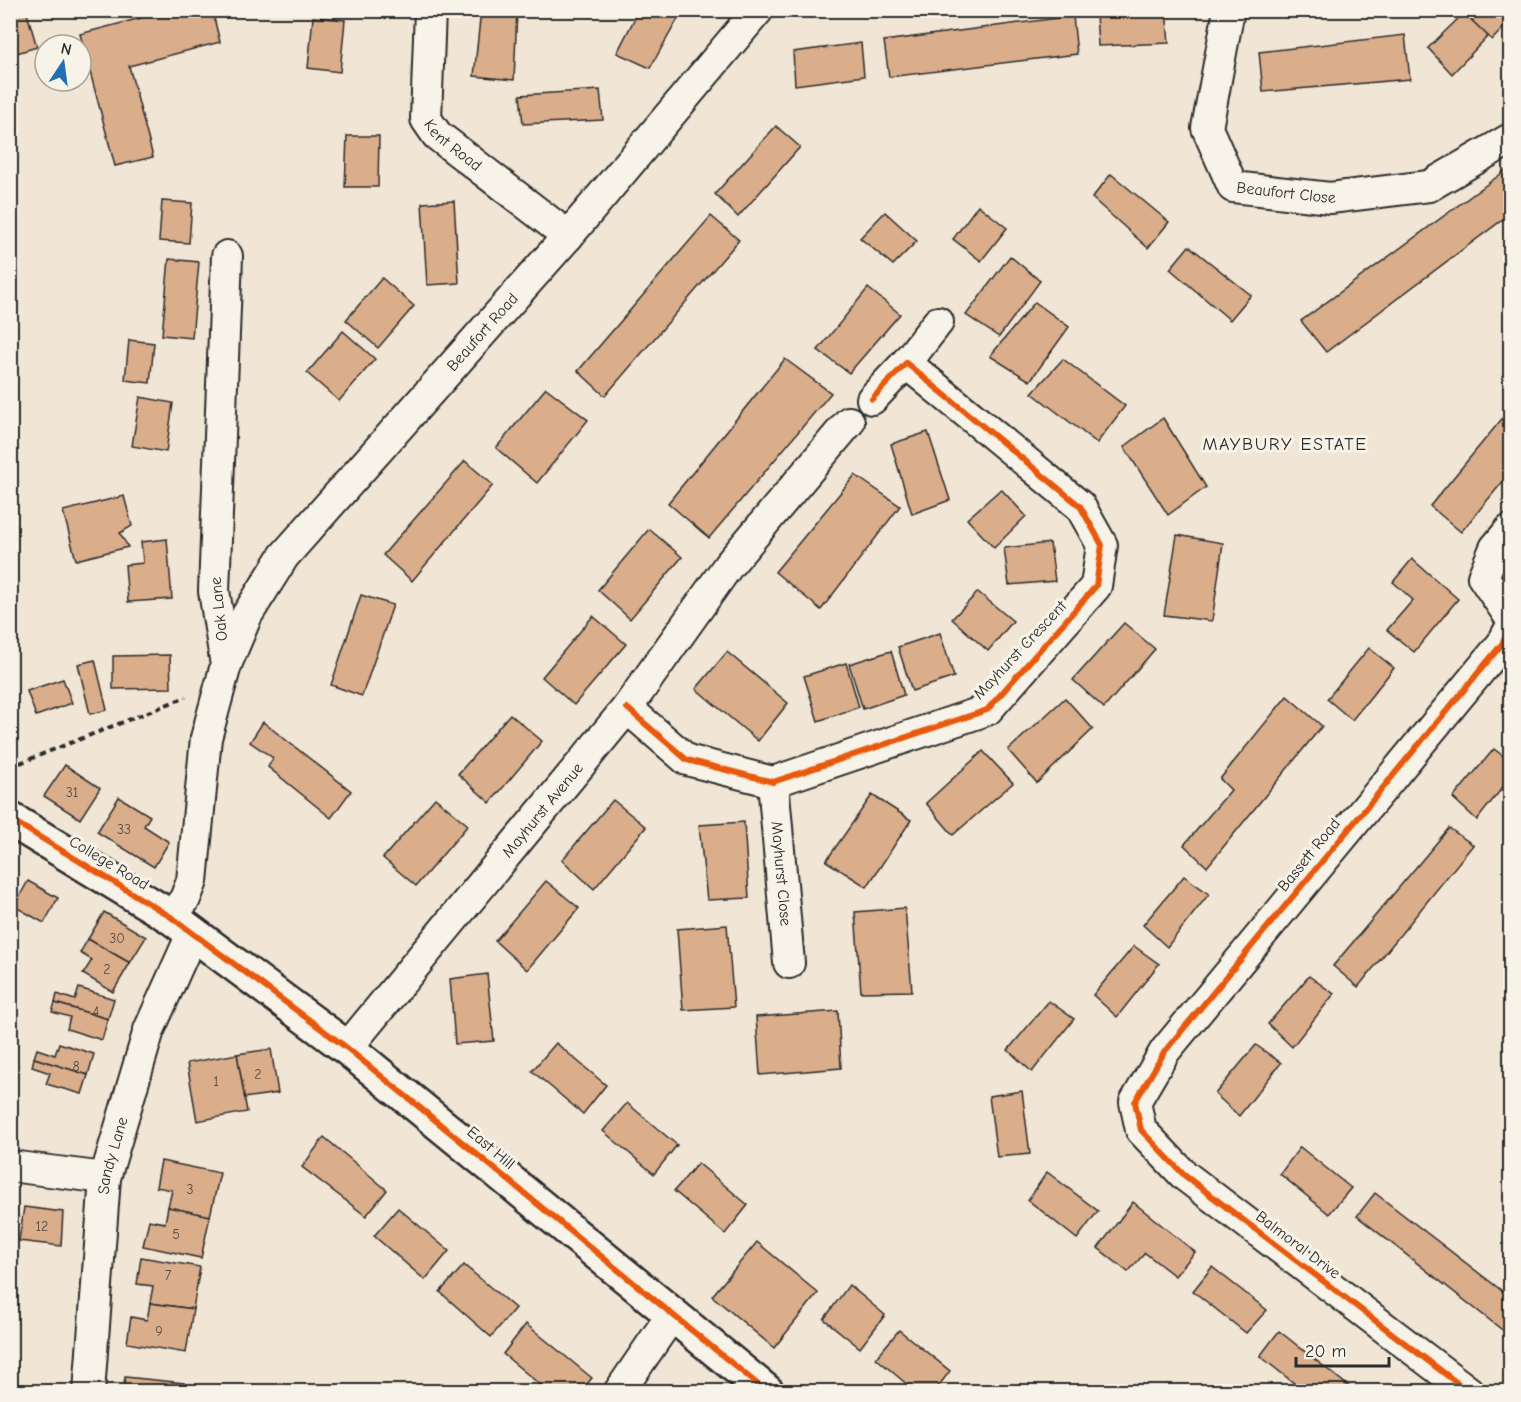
<svg xmlns="http://www.w3.org/2000/svg" width="1521" height="1402" font-family="'Comic Neue',sans-serif">
<rect width="100%" height="100%" fill="#f1e5d5"/>
<filter id="ink" filterUnits="userSpaceOnUse"><feTurbulence type="fractalNoise" baseFrequency=".0167" numOctaves="2"/><feDisplacementMap in="SourceGraphic" scale="12" xChannelSelector="R" yChannelSelector="G"/><feConvolveMatrix kernelMatrix="1 2 1 2 8 2 1 2 1" color-interpolation-filters="sRGB"/></filter>
<g filter="url(#ink)">
<g fill="#daad8b" stroke="#2b2b2b" stroke-width="1.5">
<polygon points="10,10 26,10 37,47 10,55"/>
<polygon points="171,10 212,10 220,42 129,66 153,157 115,166 80,34"/>
<polygon points="481,10 517,10 514,80 474,76"/>
<polygon points="639,10 683,10 650,68 617,53"/>
<polygon points="1140,10 1166,10 1169,43 1098,46 1096,14"/>
<polygon points="1475,10 1510,10 1510,21 1492,40 1468,17"/>
<polygon points="1464,13 1488,36 1452,74 1428,48"/>
<polygon points="1073,16 1077,54 889,77 884,41"/>
<polygon points="313,17 345,20 340,72 308,68"/>
<polygon points="1405,35 1410,79 1263,92 1259,52"/>
<polygon points="861,43 864,76 795,85 793,52"/>
<polygon points="600,90 603,120 523,124 520,95"/>
<polygon points="776,126 800,147 738,217 715,194"/>
<polygon points="347,136 379,136 378,187 345,187"/>
<polygon points="1505,171 1510,178 1510,214 1326,352 1301,321"/>
<polygon points="1111,174 1169,222 1148,248 1092,198"/>
<polygon points="162,201 192,203 189,243 159,241"/>
<polygon points="454,201 459,283 427,285 422,203"/>
<polygon points="978,205 1007,228 981,261 953,239"/>
<polygon points="885,212 917,241 893,265 860,238"/>
<polygon points="711,216 739,240 605,396 578,371"/>
<polygon points="1189,246 1251,295 1230,320 1170,269"/>
<polygon points="1010,256 1040,281 999,337 966,315"/>
<polygon points="169,259 199,262 192,338 162,335"/>
<polygon points="382,278 414,306 378,348 346,320"/>
<polygon points="868,288 900,314 849,373 818,350"/>
<polygon points="1035,302 1069,327 1030,381 990,356"/>
<polygon points="343,331 375,359 339,401 307,373"/>
<polygon points="129,340 154,343 150,383 125,380"/>
<polygon points="785,359 831,393 709,538 668,503"/>
<polygon points="1063,359 1125,406 1097,443 1032,393"/>
<polygon points="546,388 588,420 537,483 496,448"/>
<polygon points="140,397 173,403 166,452 132,446"/>
<polygon points="1510,409 1510,473 1461,532 1430,506"/>
<polygon points="1163,418 1206,487 1168,515 1124,447"/>
<polygon points="928,432 950,500 912,514 891,444"/>
<polygon points="465,461 493,485 412,581 383,555"/>
<polygon points="855,475 900,506 821,610 775,572"/>
<polygon points="1001,489 1026,516 994,548 967,519"/>
<polygon points="124,496 132,526 120,533 128,547 76,560 63,511"/>
<polygon points="649,529 682,557 630,619 598,590"/>
<polygon points="1177,535 1223,543 1212,621 1164,615"/>
<polygon points="167,539 172,599 128,602 125,565 143,563 141,542"/>
<polygon points="1050,543 1055,581 1009,585 1004,548"/>
<polygon points="1412,559 1458,599 1414,652 1387,630 1413,600 1393,582"/>
<polygon points="978,592 1013,621 988,651 952,619"/>
<polygon points="361,595 393,605 362,696 331,685"/>
<polygon points="593,616 626,644 574,705 542,677"/>
<polygon points="1124,623 1155,649 1104,708 1073,680"/>
<polygon points="940,633 954,677 912,691 898,647"/>
<polygon points="1369,648 1394,668 1352,720 1327,699"/>
<polygon points="891,651 904,695 863,709 849,664"/>
<polygon points="727,652 788,703 758,741 696,689"/>
<polygon points="170,655 171,688 113,689 113,656"/>
<polygon points="95,660 107,710 90,714 78,664"/>
<polygon points="846,663 859,707 818,721 804,676"/>
<polygon points="63,679 72,703 36,716 27,691"/>
<polygon points="1287,696 1322,726 1207,867 1184,845 1231,790 1220,779"/>
<polygon points="1065,698 1093,729 1037,783 1008,750"/>
<polygon points="510,714 542,741 490,803 458,774"/>
<polygon points="263,722 351,791 331,818 268,767 273,758 250,742"/>
<polygon points="1494,749 1510,761 1510,778 1477,820 1453,798"/>
<polygon points="983,751 1013,783 953,835 926,803"/>
<polygon points="65,765 100,788 80,819 44,796"/>
<polygon points="872,795 911,820 867,887 826,861"/>
<polygon points="119,797 150,816 144,826 169,842 154,867 97,832"/>
<polygon points="435,798 468,825 416,886 383,858"/>
<polygon points="613,800 646,827 594,889 562,860"/>
<polygon points="744,822 749,898 707,900 699,825"/>
<polygon points="1449,828 1473,845 1358,987 1333,966"/>
<polygon points="1184,876 1209,894 1167,947 1143,925"/>
<polygon points="28,881 58,898 44,923 14,906"/>
<polygon points="546,881 579,908 527,970 495,941"/>
<polygon points="905,908 912,991 861,992 855,912"/>
<polygon points="104,912 146,937 130,963 88,939"/>
<polygon points="727,925 734,1007 683,1010 677,929"/>
<polygon points="88,939 130,963 113,992 83,974 92,960 80,953"/>
<polygon points="1134,946 1159,964 1117,1017 1093,995"/>
<polygon points="487,974 494,1041 455,1044 450,979"/>
<polygon points="1309,976 1334,994 1292,1047 1268,1024"/>
<polygon points="79,988 114,999 108,1019 55,1003 57,994 75,1000"/>
<polygon points="1049,1001 1074,1019 1032,1072 1008,1050"/>
<polygon points="55,1003 108,1019 102,1040 67,1029 70,1017 52,1012"/>
<polygon points="838,1011 841,1068 760,1075 756,1017"/>
<polygon points="59,1043 94,1054 88,1075 34,1058 37,1049 55,1055"/>
<polygon points="556,1043 606,1085 583,1114 532,1071"/>
<polygon points="1256,1045 1281,1063 1239,1116 1215,1094"/>
<polygon points="271,1049 278,1093 244,1098 237,1054"/>
<polygon points="237,1054 247,1112 197,1121 187,1063"/>
<polygon points="34,1058 88,1075 82,1094 46,1084 50,1073 32,1067"/>
<polygon points="1022,1091 1030,1154 997,1157 989,1096"/>
<polygon points="627,1103 677,1145 654,1174 603,1131"/>
<polygon points="324,1137 387,1190 366,1216 302,1167"/>
<polygon points="1300,1147 1351,1188 1329,1214 1280,1174"/>
<polygon points="161,1161 220,1173 210,1216 168,1207 172,1190 156,1187"/>
<polygon points="698,1163 748,1205 725,1234 674,1191"/>
<polygon points="1047,1172 1098,1211 1077,1239 1028,1200"/>
<polygon points="1375,1193 1510,1297 1510,1336 1357,1216"/>
<polygon points="1133,1202 1195,1252 1175,1276 1145,1253 1128,1272 1098,1248"/>
<polygon points="24,1207 63,1212 61,1246 19,1241"/>
<polygon points="168,1207 210,1216 201,1258 143,1246 149,1220 165,1223"/>
<polygon points="398,1208 449,1251 425,1280 374,1236"/>
<polygon points="757,1242 818,1293 774,1348 712,1296"/>
<polygon points="141,1257 200,1267 193,1309 150,1303 153,1286 137,1284"/>
<polygon points="464,1265 515,1308 491,1337 440,1292"/>
<polygon points="1212,1267 1267,1310 1246,1333 1193,1291"/>
<polygon points="849,1285 885,1315 860,1348 824,1319"/>
<polygon points="150,1303 193,1309 186,1353 127,1343 131,1317 147,1320"/>
<polygon points="526,1324 592,1378 580,1392 549,1392 503,1354"/>
<polygon points="899,1330 950,1371 934,1392 916,1392 876,1358"/>
<polygon points="1279,1331 1356,1392 1305,1392 1260,1356"/>
<polygon points="125,1377 184,1383 183,1392 123,1392"/>
</g>
<g fill="none" stroke-linecap="round" stroke-linejoin="round">
<defs>
<g id="street">
<path id="s1" d="M430,10L426,119L437,135L568,236"/>
<path id="s2" d="M1229,10L1207,128L1233,187L1330,198L1429,186L1510,139"/>
<polyline points="906,363 938,322"/>
<polyline points="1510,530 1495,548 1483,577 1510,617"/>
<path id="s3" d="M226,665L247,615L284,556L568,236L758,10"/>
<polyline points="627,708 687,760 773,782 987,710 1096,586 1102,545 1080,506 906,363 872,399"/>
<path id="s4" d="M773,782L789,963"/>
<polyline points="171,917 185,899 192,881 206,738 226,665 214,591 227,256"/>
<path id="s5" d="M347,1048L627,708L728,566L849,422"/>
<polyline points="10,1166 105,1178"/>
<path id="s6" d="M89,1392L105,1178L149,1030L193,932"/>
<polyline points="619,1392 671,1316"/>
<polyline points="1469,1392 1184,1175 1141,1130 1135,1102 1165,1051 1502,644 1510,629"/>
</g>
<polyline id="secondary" points="10,819 171,917 347,1048 767,1392"/>
</defs>
<use href="#street" stroke="#2b2b2b" stroke-width="34"/>
<use href="#secondary" stroke="#2b2b2b" stroke-width="38"/>
<polyline stroke="#2b2b2b" stroke-width="4" stroke-dasharray="6 4.5" stroke-linecap="butt" points="10,767 186,697"/>
<use href="#street" stroke="#f7f3e8" stroke-width="30"/>
<use href="#secondary" stroke="#f7f3e8" stroke-width="33"/>
<defs>
<g id="cycleway">
<polyline points="627,708 687,760 773,782 987,710 1096,586 1102,545 1080,506 906,363 872,399"/>
<polyline points="10,819 171,917 347,1048 767,1392"/>
<polyline points="1469,1392 1184,1175 1141,1130 1135,1102 1165,1051 1502,644 1510,629"/>
</g>
</defs>
<use href="#cycleway" stroke="#f7f3e8" stroke-width="10"/>
<use href="#cycleway" stroke="#e8590c" stroke-width="6"/>
</g>
</g>
<g text-anchor="middle" dominant-baseline="central" stroke-width="6" stroke-linejoin="round" paint-order="stroke">
<g font-size="14" fill="#574c43">
<text x="72" y="792">31</text>
<text x="124" y="829">33</text>
<text x="117" y="938">30</text>
<text x="107" y="969">2</text>
<text x="96" y="1011">4</text>
<text x="76" y="1066">8</text>
<text x="258" y="1074">2</text>
<text x="216" y="1081">1</text>
<text x="190" y="1189">3</text>
<text x="42" y="1226">12</text>
<text x="176" y="1234">5</text>
<text x="168" y="1275">7</text>
<text x="159" y="1331">9</text>
</g>
<g font-size="16" fill="#2b2b2b" stroke="#f7f3e8">
<text stroke="none"><textPath href="#s1" startOffset="147">Kent Road</textPath></text>
<text stroke="none"><textPath href="#s2" startOffset="238">Beaufort Close</textPath></text>
<text stroke="none"><textPath href="#s3" startOffset="423">Beaufort Road</textPath></text>
<text transform="translate(219 609) rotate(-96)">Oak Lane</text>
<text transform="translate(1020 650) rotate(-47)">Mayhurst Crescent</text>
<text stroke="none"><textPath href="#s5" startOffset="308">Mayhurst Avenue</textPath></text>
<text transform="translate(1309 855) rotate(-51)">Bassett Road</text>
<text transform="translate(109 863) rotate(31)">College Road</text>
<text stroke="none"><textPath href="#s4" startOffset="92">Mayhurst Close</textPath></text>
<text transform="translate(491 1148) rotate(40)">East Hill</text>
<text stroke="none"><textPath href="#s6" startOffset="238">Sandy Lane</textPath></text>
<text transform="translate(1298 1245) rotate(37)">Balmoral Drive</text>
</g>
<g font-size="18" letter-spacing="1.5" fill="#2b2b2b" stroke="#f7f3e8">
<text x="1285" y="444">MAYBURY ESTATE</text>
</g>
</g>
<rect width="1521" height="1402" fill="none" stroke="#f7f3e8" stroke-width="36"/>
<rect x="18" y="18" width="1485" height="1366" fill="none" stroke="#2b2b2b" stroke-width="2" filter="url(#ink)"/>
<g transform="translate(63 63) rotate(13)"><circle r="28" fill="#f7f3e8" stroke="#a5a39c" stroke-width="1.5"/>
<path d="M0-4.5L10 22L0 15L-10 22Z" fill="#1f6fb2"/>
<text y="-9" font-size="16" font-weight="bold" text-anchor="middle" fill="#2b2b2b">N</text>
</g>
<path d="M1296 1357v9h93v-9" fill="none" stroke="#2b2b2b" stroke-width="3"/>
<text x="1305" y="1357" font-size="18" fill="#2b2b2b" stroke="#f7f3e8" stroke-width="4.5" paint-order="stroke">20 m</text>
</svg>
